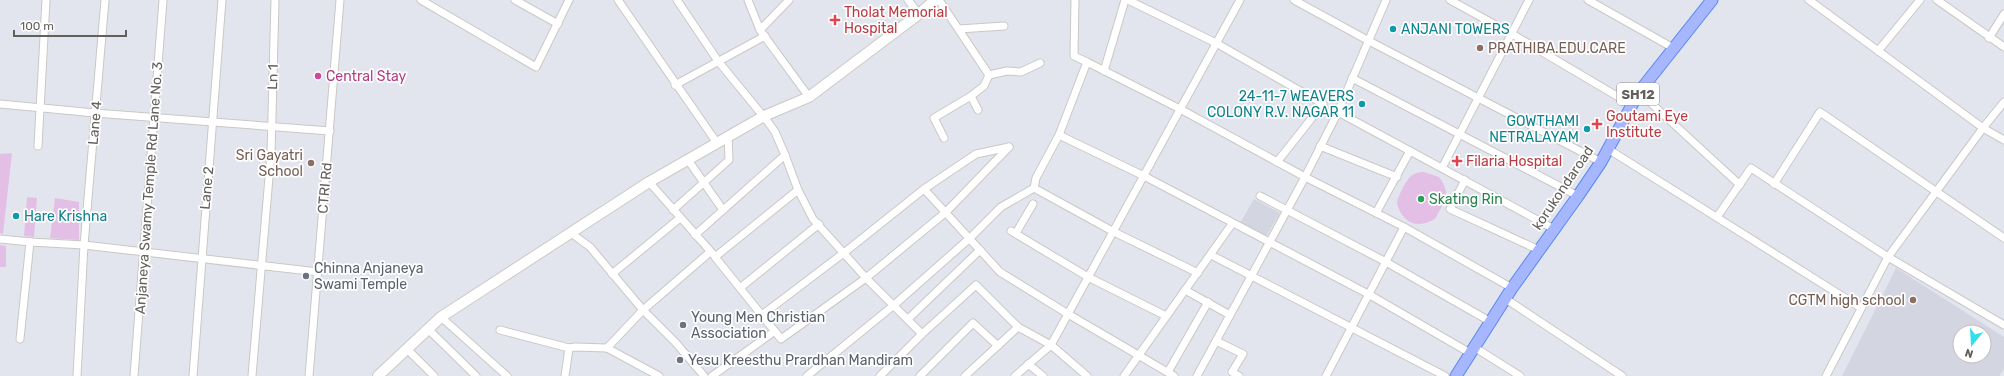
<svg xmlns="http://www.w3.org/2000/svg" width="2004" height="376" font-family="Rubik,sans-serif">
<rect width="100%" height="100%" fill="#e2e5ee"/>
<g fill="#d3d6e0" fill-rule="evenodd">
<polygon points="1254,199 1280,213 1266,236 1240,223"/>
<path d="M1896,268L2004,337V369L1999,376H1842ZM1960,332H1984V356H1960Z"/>
</g>
<g fill="#e4bfe5">
<polygon points="12,153 3,234 0,233 0,154"/>
<path d="M1424,172L1439,177C1452,194 1444,202 1435,219C1422,226 1410,227 1401,213C1399,209 1397,206 1397,202C1398,196 1406,181 1410,177C1414,173 1419,172 1424,172Z"/>
<polygon points="27,197 37,198 34,237 24,236"/>
<polygon points="55,198 79,202 79,240 50,238"/>
<polygon points="0,245 6,246 6,267 0,267"/>
</g>
<g fill="none" stroke-linecap="round" stroke-linejoin="round">
<defs>
<g id="street">
<polyline points="421,0 536,67 569,0"/>
<polyline points="515,0 558,24"/>
<polyline points="618,0 717,143"/>
<polyline points="677,0 718,61 768,122 775,132 785,155"/>
<polyline points="748,0 760,30 809,97"/>
<polyline points="908,0 919,14"/>
<polyline points="939,0 989,75 984,86 971,96 978,110"/>
<polyline points="1075,0 1074,56 1087,62"/>
<polyline points="1128,0 1216,43 1323,104 1277,162"/>
<polyline points="1294,0 1369,41 1601,162"/>
<polyline points="1450,0 1512,34 1632,105"/>
<polyline points="1588,0 1675,49"/>
<polyline points="1809,0 1983,128 2004,140"/>
<polyline points="1937,0 2004,47"/>
<polyline points="959,29 1004,26"/>
<polyline points="760,30 789,0"/>
<polyline points="1989,38 2004,14"/>
<polyline points="1878,51 1920,0"/>
<polyline points="1104,71 1125,0"/>
<polyline points="989,75 1007,71 1021,72 1040,63"/>
<polyline points="1352,78 1578,196"/>
<polyline points="675,85 765,36"/>
<polyline points="1639,92 1740,185"/>
<polyline points="0,104 95,113 330,131"/>
<polyline points="1338,112 1554,229"/>
<polyline points="1059,135 1144,176 1370,295 1470,353"/>
<polyline points="944,138 934,118 971,96"/>
<polyline points="38,146 46,0"/>
<polyline points="1320,146 1397,177"/>
<polyline points="1608,149 1861,308"/>
<polyline points="688,160 723,210"/>
<polyline points="1442,168 1529,0"/>
<polyline points="1465,180 1450,209 1539,250"/>
<polyline points="649,182 713,254"/>
<polyline points="1774,184 1820,112 2004,238"/>
<polyline points="1034,188 1114,232 1198,273"/>
<polyline points="924,189 1000,272 1068,314 1174,376"/>
<polyline points="1260,196 1386,262 1491,322"/>
<polyline points="673,210 729,160 728,136"/>
<polyline points="1376,213 1410,151"/>
<polyline points="1717,217 1751,168 1888,257 2004,325"/>
<polyline points="1011,231 1088,277 1166,316"/>
<polyline points="571,233 590,247 643,310 676,343 704,376"/>
<polyline points="1016,233 1033,204"/>
<polyline points="695,235 785,155 798,190"/>
<polyline points="0,239 31,242"/>
<polyline points="1211,255 1445,376"/>
<polyline points="612,274 680,218"/>
<polyline points="740,288 819,224"/>
<polyline points="1185,290 1230,315"/>
<polyline points="1506,299 1622,376"/>
<polyline points="762,315 845,252 924,189 976,154 1009,147"/>
<polyline points="441,317 507,376"/>
<polyline points="908,319 980,250"/>
<polyline points="428,329 476,376"/>
<polyline points="500,330 569,348 575,347 607,348 659,376"/>
<polyline points="922,334 866,278 813,219 798,190 715,257 781,339 866,278 946,212 1009,147"/>
<polyline points="20,339 30,242 84,245 105,0"/>
<polyline points="1216,341 1243,354 1232,372 1239,376"/>
<polyline points="1474,347 1520,376"/>
<polyline points="607,348 643,310 710,252"/>
<polyline points="407,349 434,376"/>
<polyline points="1028,364 1043,376"/>
<polyline points="1168,372 1208,302"/>
<polyline points="77,376 84,245 318,272"/>
<polyline points="134,376 163,0"/>
<polyline points="193,376 222,0"/>
<polyline points="252,376 271,154 275,0"/>
<polyline points="309,376 340,0"/>
<polyline points="565,376 569,348"/>
<polyline points="712,376 775,331"/>
<polyline points="807,376 894,305 970,238 1001,207 1034,188 1036,178 1059,135 1087,62 1180,109 1305,177 1404,227 1512,288"/>
<polyline points="880,376 922,334 976,285 1018,327 1051,345 1087,376"/>
<polyline points="920,376 973,323 998,346"/>
<polyline points="965,376 1018,327"/>
<polyline points="1015,376 1051,345 1240,0"/>
<polyline points="1124,376 1232,224"/>
<polyline points="1197,376 1305,177 1338,112 1386,0"/>
<polyline points="1326,376 1404,227"/>
<polyline points="1826,376 1888,257 1983,128 2004,102"/>
</g>
<polyline id="secondary" points="378,376 441,317 649,182 764,116 809,97 919,14 935,0"/>
<polyline id="primary" points="1456,376 1512,288 1578,196 1601,162 1639,92 1712,0"/>
</defs>
<use href="#street" stroke="#cbc8c4" stroke-width="9"/>
<use href="#secondary" stroke="#cdc9c4" stroke-width="12"/>
<use href="#primary" stroke="#5888f1" stroke-width="13"/>
<use href="#street" stroke="#fff" stroke-width="7"/>
<use href="#secondary" stroke="#fff" stroke-width="10"/>
<use href="#primary" stroke="#a6b7ff" stroke-width="11"/>
</g>
<g fill="#e0444e" stroke="#fff" stroke-width="1.5">
<path d="M833 14h4v4h4v4h-4v4h-4v-4h-4v-4h4z"/>
<path d="M1595 118h4v4h4v4h-4v4h-4v-4h-4v-4h4z"/>
<path d="M1455 155h4v4h4v4h-4v4h-4v-4h-4v-4h4z"/>
</g>
<g fill="#0f9aa8" stroke="#fff" stroke-width="1.5">
<circle cx="1393" cy="29" r="4"/>
<circle cx="1362" cy="104" r="4"/>
<circle cx="1587" cy="129" r="4"/>
<circle cx="16" cy="216" r="4"/>
</g>
<g fill="#8d6e63" stroke="#fff" stroke-width="1.5">
<circle cx="1480" cy="48" r="4"/>
<circle cx="311" cy="163" r="4"/>
<circle cx="1913" cy="300" r="4"/>
</g>
<circle fill="#d1479c" stroke="#fff" stroke-width="1.5" cx="318" cy="76" r="4"/>
<circle fill="#2e9e5b" stroke="#fff" stroke-width="1.5" cx="1421" cy="199" r="4"/>
<g fill="#6b7280" stroke="#fff" stroke-width="1.5">
<circle cx="306" cy="276" r="4"/>
<circle cx="683" cy="325" r="4"/>
<circle cx="680" cy="360" r="4"/>
</g>
<g text-anchor="middle" dominant-baseline="central" stroke-width="3.5" stroke-linejoin="round" paint-order="stroke">
<rect fill="#fff" stroke="#928f8c" stroke-width="1" x="1617" y="83" width="42" height="22" rx="3"/>
<g font-size="13" font-weight="bold" fill="#635f5b">
<text x="1638" y="94">SH12</text>
</g>
<g font-size="14" fill="#be3a42" stroke="#fff" text-anchor="start">
<text x="844" y="12">Tholat Memorial<tspan x="844" dy="16">Hospital</tspan></text>
<text x="1606" y="116">Goutami Eye<tspan x="1606" dy="16">Institute</tspan></text>
<text x="1466" y="161">Filaria Hospital</text>
</g>
<g font-size="14" fill="#0d838f" stroke="#fff" text-anchor="start">
<text x="1401" y="29">ANJANI TOWERS</text>
<text x="1354" y="96" text-anchor="end">24-11-7 WEAVERS<tspan x="1354" dy="16">COLONY R.V. NAGAR 11</tspan></text>
<text x="1579" y="121" text-anchor="end">GOWTHAMI<tspan x="1579" dy="16">NETRALAYAM</tspan></text>
<text x="24" y="216">Hare Krishna</text>
</g>
<g font-size="14" fill="#785e54" stroke="#fff" text-anchor="end">
<text x="1488" y="48" text-anchor="start">PRATHIBA.EDU.CARE</text>
<text x="303" y="155">Sri Gayatri<tspan x="303" dy="16">School</tspan></text>
<text x="1905" y="300">CGTM high school</text>
</g>
<g font-size="14" fill="#b23c85" stroke="#fff" text-anchor="start">
<text x="326" y="76">Central Stay</text>
</g>
<g font-size="14" fill="#635f5b" stroke="#fff">
<text transform="translate(273 77) rotate(-88)">Ln 1</text>
<text transform="translate(95 123) rotate(-85)">Lane 4</text>
<text transform="translate(149 188) rotate(-86)">Anjaneya Swamy Temple Rd Lane No. 3</text>
<text transform="translate(207 188) rotate(-85)">Lane 2</text>
<text transform="translate(325 188) rotate(-85)">CTRI Rd</text>
<text transform="translate(1563 188) rotate(-56)">korukondaroad</text>
</g>
<g font-size="14" fill="#27864d" stroke="#fff" text-anchor="start">
<text x="1429" y="199">Skating Rin</text>
</g>
<g font-size="14" fill="#5b616d" stroke="#fff" text-anchor="start">
<text x="314" y="268">Chinna Anjaneya<tspan x="314" dy="16">Swami Temple</tspan></text>
<text x="691" y="317">Young Men Christian<tspan x="691" dy="16">Association</tspan></text>
<text x="688" y="360">Yesu Kreesthu Prardhan Mandiram</text>
</g>
</g>
<g transform="translate(1972 344) rotate(198)"><circle r="19" fill="#ffffff" stroke="#c1bfbd"/>
<path d="M0-3L7 15L0 10L-7 15Z" fill="#2de0e9"/>
<text y="-6" font-size="11" font-weight="bold" text-anchor="middle" fill="#635f5b">N</text>
</g>
<path d="M14 30v6h112v-6" fill="none" stroke="#635f5b" stroke-width="2"/>
<text x="20" y="30" font-size="12" fill="#635f5b" stroke="#ffffff" stroke-width="3" paint-order="stroke">100 m</text>
</svg>
